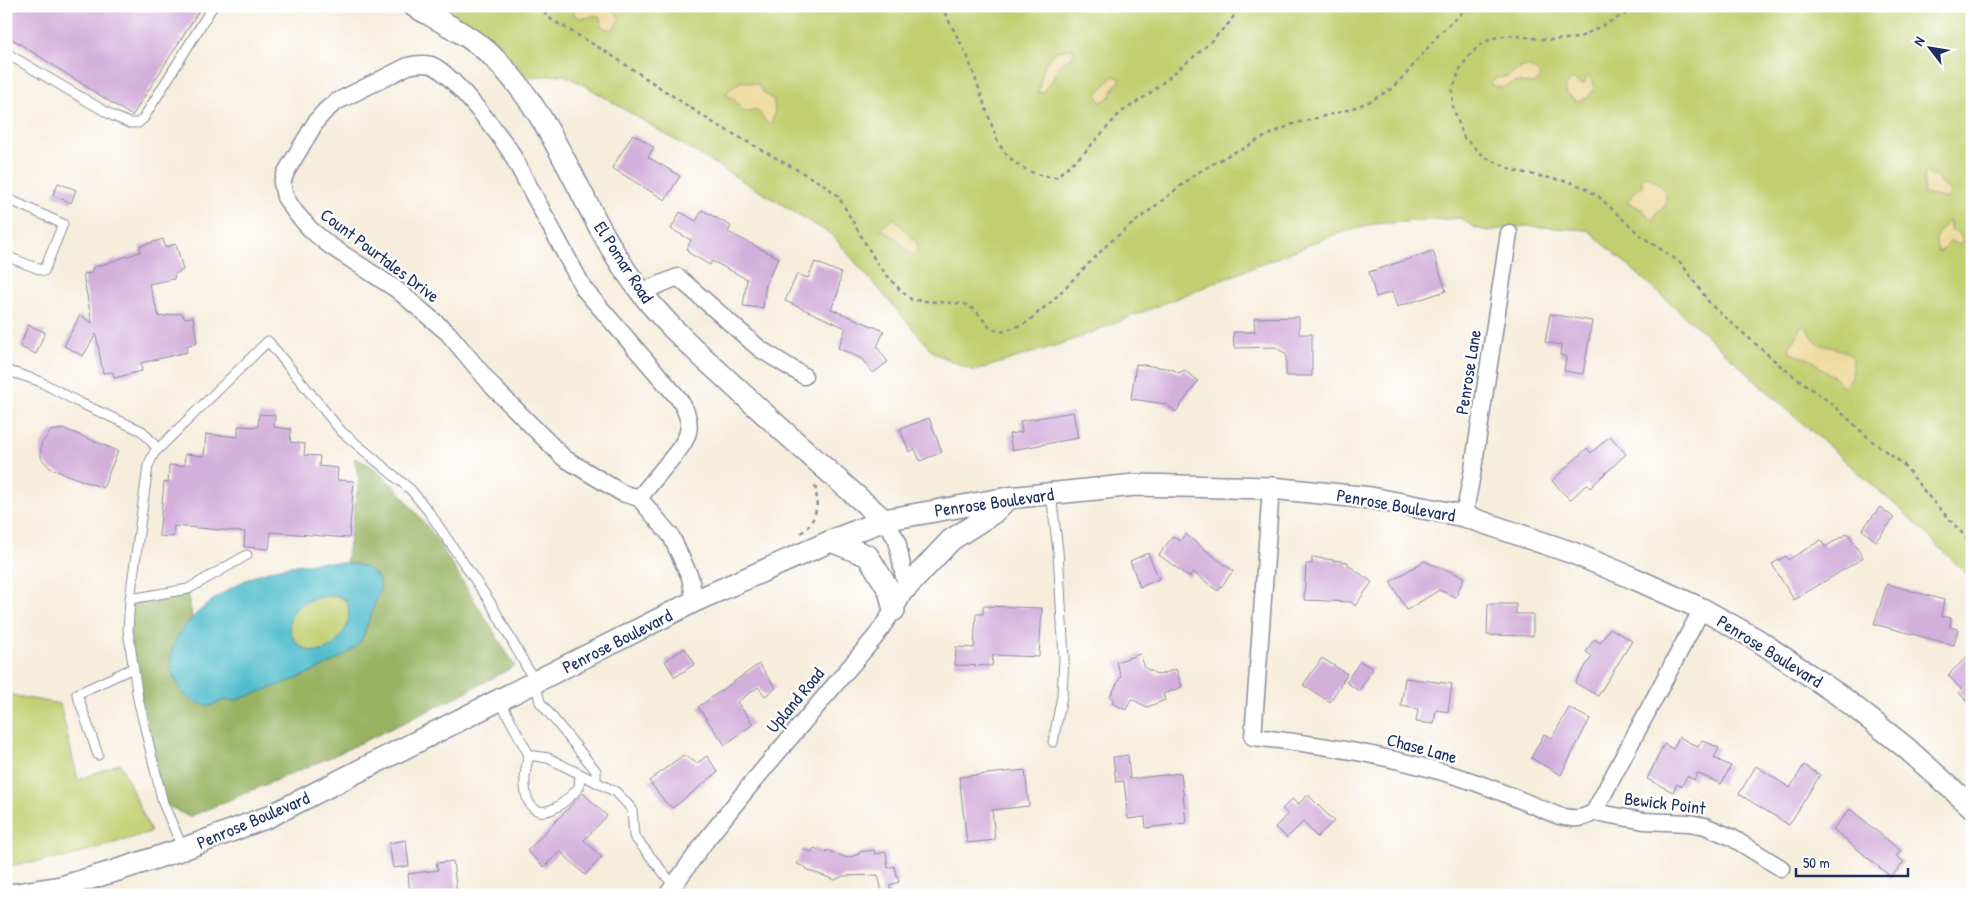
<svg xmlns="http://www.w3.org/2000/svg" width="1978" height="901" font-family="'Patrick Hand',sans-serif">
<rect width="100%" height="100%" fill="#fff"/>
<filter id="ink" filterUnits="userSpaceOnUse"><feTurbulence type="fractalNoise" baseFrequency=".02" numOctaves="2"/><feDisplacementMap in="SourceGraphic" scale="10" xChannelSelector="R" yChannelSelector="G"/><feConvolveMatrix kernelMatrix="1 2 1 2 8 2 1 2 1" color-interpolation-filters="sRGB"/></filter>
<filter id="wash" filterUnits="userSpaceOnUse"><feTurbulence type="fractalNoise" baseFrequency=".0096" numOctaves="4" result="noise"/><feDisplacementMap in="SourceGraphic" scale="20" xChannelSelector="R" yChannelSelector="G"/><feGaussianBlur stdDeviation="1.12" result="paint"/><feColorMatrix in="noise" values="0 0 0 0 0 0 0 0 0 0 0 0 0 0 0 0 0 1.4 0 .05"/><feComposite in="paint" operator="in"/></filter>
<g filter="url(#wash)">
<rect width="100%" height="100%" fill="#f6eddc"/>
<g fill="#c1cf70" stroke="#6e7f67">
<path d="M432,6H1972V579L1908,516L1792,414L1693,323L1588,230L1525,226L1485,231L1472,226L1461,218L1374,224L1336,234L1073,340L974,371L934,353L832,235L586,86L564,75L527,77C498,42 470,29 432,6Z"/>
<path d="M325,596H338L346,600C351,614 350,623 341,636C313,676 269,627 300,605C307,600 317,598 325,596Z"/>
<polygon points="6,694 60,704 78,780 120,763 151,832 64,858 6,866"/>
</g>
<path fill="#98b262" stroke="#5a7060" d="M354,458L370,465L397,489L433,534L515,666L449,701L333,756L189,817L163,803L128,630L130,599L188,589L192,617L177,637L172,672L182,694L210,706L224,700L232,701C263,691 346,665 362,639L381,586L356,563H346L359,480Z"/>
<g fill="#eeda9e" stroke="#84847e">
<path d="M574,6C588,6 616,2 619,20L613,29H607L601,25L600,18L596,15C588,17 582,21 574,15Z"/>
<polygon points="1072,49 1075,50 1072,57 1065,60 1056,70 1053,79 1042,93 1038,92 1045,63 1056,51"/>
<path d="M1523,67C1531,66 1537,70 1540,76V80L1533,84C1514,81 1519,81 1501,88L1491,85L1495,78L1505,77Z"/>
<polygon points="1113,76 1120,78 1120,82 1115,85 1111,96 1100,103 1097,94"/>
<path d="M1587,76L1590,77C1597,85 1594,91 1587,98L1576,101L1566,92L1565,86L1571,79L1581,84H1584Z"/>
<path d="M741,81L757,84L764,93L774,100L775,115L770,124C756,116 764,106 743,112L734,98L727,96L726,93Z"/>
<polygon points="1925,171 1931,176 1935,175 1943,186 1949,189 1948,199 1923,194"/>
<path d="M1645,176C1651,176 1666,188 1666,195C1666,199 1665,203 1665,207L1657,212L1653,221L1642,209L1627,203L1634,192L1642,186V180Z"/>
<polygon points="892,219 895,219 917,243 917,251 913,255 905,249 899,240 881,229"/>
<path d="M1948,220L1950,221V230L1959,233L1963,241L1961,244L1950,242L1940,252L1938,251C1933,234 1939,234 1948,220Z"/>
<polygon points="1801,326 1807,328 1817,343 1847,352 1853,358 1851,376 1846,385 1842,386 1834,376 1824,371 1812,360 1790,353 1789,347 1795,340"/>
</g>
<path fill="#51bdcc" stroke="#367695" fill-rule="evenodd" d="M320,562C341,563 375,560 381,586L362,639C346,665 263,691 232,701L224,700L210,706C188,701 184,698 175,677C154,635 218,593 250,578C272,567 297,565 320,562ZM325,596H338L346,600C351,614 350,623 341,636C313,677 269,627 300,605C307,600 317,598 325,596Z"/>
<g id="blocks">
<g fill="#d3afdb">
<polygon points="6,6 202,6 132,116 6,35"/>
<polygon points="633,134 654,147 648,157 680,176 665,200 612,168"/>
<polygon points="58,183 76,190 71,203 53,195"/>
<polygon points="702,210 731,226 728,232 779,258 766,283 763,308 743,306 747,279 712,261 710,265 689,253 687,249 691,240 671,229 680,212 696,221"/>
<polygon points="163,239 165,247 176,244 183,270 175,274 174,279 149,284 159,317 182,313 184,318 193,317 197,343 186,346 187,352 141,363 142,371 114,378 113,372 103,373 96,334 83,356 64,346 80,315 92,323 83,274 92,273 92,268 140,252 140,246"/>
<polygon points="1433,251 1446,291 1397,307 1392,292 1376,297 1369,272"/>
<polygon points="815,262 841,273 838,293 831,309 884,331 877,347 888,362 873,373 862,359 838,348 846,328 785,301 797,274 808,278"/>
<polygon points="1550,314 1592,321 1583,374 1564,371 1566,357 1560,355 1561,345 1545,342"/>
<polygon points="1299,317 1299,334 1312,334 1312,376 1286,376 1286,354 1275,347 1234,348 1233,332 1255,332 1254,318"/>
<polygon points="28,325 45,332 36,354 20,347"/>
<polygon points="1136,364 1172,369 1179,373 1184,370 1198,381 1176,412 1166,404 1131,399"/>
<polygon points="1073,412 1078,438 1012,450 1009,434 1022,432 1020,421"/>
<polygon points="259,414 275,415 274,427 291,429 290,442 305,444 304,455 320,456 319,466 338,468 337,480 354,481 349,538 271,532 269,549 244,547 245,532 174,526 173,537 159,536 164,482 168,483 169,465 184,466 185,454 204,456 206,434 238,437 238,426 258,427"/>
<polygon points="929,418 942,452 920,461 915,449 909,452 900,429"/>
<polygon points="65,429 118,451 103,488 51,469 41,458 41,444 51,431"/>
<polygon points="1610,436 1626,454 1590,488 1587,484 1570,500 1552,481 1587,448 1591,453"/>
<polygon points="1880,507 1894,518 1876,541 1862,530"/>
<polygon points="1848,533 1863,558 1794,600 1772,564 1786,556 1788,560 1821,540 1825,547"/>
<polygon points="1185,534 1233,571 1218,591 1193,572 1189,577 1159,555 1173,536 1180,541"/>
<polygon points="1148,553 1159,579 1140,587 1130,561"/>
<polygon points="1312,557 1348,562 1348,565 1372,582 1355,606 1351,602 1304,600 1306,564 1312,564"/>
<polygon points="1424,561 1464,577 1456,597 1439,590 1407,610 1390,582"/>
<polygon points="1887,584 1944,600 1941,616 1951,618 1950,627 1958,629 1954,645 1874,624"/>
<polygon points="1488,604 1516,604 1516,614 1533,614 1533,636 1487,635"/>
<polygon points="983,606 1042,608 1039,657 993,655 992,666 955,665 956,647 974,648 976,614 983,614"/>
<polygon points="1610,628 1632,641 1598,696 1575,683 1592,656 1586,652 1594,639 1600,643"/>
<polygon points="685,648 695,664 675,677 665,661"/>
<polygon points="1972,652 1972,706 1959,693 1961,689 1948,675"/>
<polygon points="1140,654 1145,668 1159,675 1176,669 1182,687 1163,694 1165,700 1147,707 1131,699 1126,710 1112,703 1114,699 1110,697 1121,676 1116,662"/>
<polygon points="1322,658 1347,674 1330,702 1303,685"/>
<polygon points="1360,661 1373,669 1359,691 1346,682"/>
<polygon points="759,664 776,688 765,696 758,687 737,702 753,724 725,745 698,707"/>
<polygon points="1405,678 1452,684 1448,712 1436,710 1434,724 1416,722 1418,709 1401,706"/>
<polygon points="1569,708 1590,719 1561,775 1531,758 1544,734 1552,738"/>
<polygon points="1679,737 1698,747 1702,740 1719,748 1714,758 1731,766 1721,784 1697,773 1694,780 1687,776 1682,786 1677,784 1673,792 1647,779 1664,744 1673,749"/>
<polygon points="683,755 697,763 707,756 718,772 673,808 666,803 649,781"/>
<polygon points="1128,755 1130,779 1181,773 1186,823 1146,828 1145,817 1128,819 1124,781 1116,782 1113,757"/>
<polygon points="1804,765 1820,775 1789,825 1739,794 1756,766 1790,788"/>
<polygon points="1025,770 1029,806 992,810 995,840 967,843 959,777"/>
<polygon points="583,793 607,816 584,840 602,857 585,875 560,851 544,867 527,851"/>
<polygon points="1308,795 1334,821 1317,837 1303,822 1287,838 1275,827 1288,814 1282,809 1292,799 1298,804"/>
<polygon points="1850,809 1901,851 1896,856 1904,862 1891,877 1833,829"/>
<polygon points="406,840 409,866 393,868 389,843"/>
<polygon points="814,848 826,853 827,850 847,858 859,854 859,852 874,850 875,854 886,852 888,868 894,866 899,882 890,885 891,895 883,895 878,875 843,876 835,880 807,870 807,868 797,864 803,849 812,852"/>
<polygon points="453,861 457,893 410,895 408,874 438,870 436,863"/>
</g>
</g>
</g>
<g filter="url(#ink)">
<use href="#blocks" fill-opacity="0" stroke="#888e9d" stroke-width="1"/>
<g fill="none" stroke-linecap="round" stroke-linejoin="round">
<defs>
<g id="service">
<polyline points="6,53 113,116 129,123 138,123 143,119 213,6"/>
<polyline points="6,198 63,224 44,271 6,256"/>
<polyline points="6,370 39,381 78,402 142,431 158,449"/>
<polyline points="1051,494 1058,551 1064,658 1062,696 1053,742"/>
<polyline points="130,599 188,589 247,555"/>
<polyline points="500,701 529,755 548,758 616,792 632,809 634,836 674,886"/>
<polyline points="98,755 77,694 133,668"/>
<path d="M529,755C515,806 538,835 579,787L580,775"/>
<polyline points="183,849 163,803 138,699 128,630 130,599 148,466 154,453 268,341 341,431 411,490 429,512 490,602 535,682 540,702 596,771 596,782"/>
</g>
<g id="minor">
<polyline points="641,292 678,277 760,349 804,376"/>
<path d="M1271,488L1253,737C1328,745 1405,758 1477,783C1505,793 1532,805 1559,816C1573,819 1582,820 1594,812L1702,609"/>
<path d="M639,498C649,486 658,475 667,464C687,441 698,427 679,399L584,289L510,151C498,133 449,70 431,65C423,63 416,64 408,66L336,102L326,110L317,120L286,172L282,183L285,197L295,212L311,230L329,245L396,289L448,333L494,388L564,458L622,493L639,498L671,536L690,577L695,601"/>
<polyline points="1464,516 1473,469 1509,233"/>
<polyline points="1594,812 1644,821 1689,823 1705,826 1731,837 1781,868"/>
<polyline points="667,895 707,839 751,784 876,636 899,602 906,588 897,540 884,520"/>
</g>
<g id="tertiary">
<path d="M414,6C440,21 469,35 491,55C558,119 581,211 635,284C663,323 700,354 735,387C784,432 833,476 884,520"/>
<polyline points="831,541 868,556 889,590 894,610"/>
<polyline points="906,588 951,540 993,513 1008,498"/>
<polyline points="10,895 61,887 115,871 183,849 268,817 695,601 831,541 884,520 1008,498 1135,485 1271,488 1371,498 1464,516 1573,553 1633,578 1702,609 1756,639 1843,698 1905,747 1972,807"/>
</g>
</defs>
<use href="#service" stroke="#888e9d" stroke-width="11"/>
<use href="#minor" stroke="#888e9d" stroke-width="19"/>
<use href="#tertiary" stroke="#888e9d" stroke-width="24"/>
<g stroke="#888e9d" stroke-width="2.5" stroke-dasharray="4 4" stroke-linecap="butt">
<polyline points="389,6 398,12"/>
<polyline points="539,6 549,18 608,53 712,122 826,186 838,196 878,265 901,291 912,300 965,304 976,311 990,328 1001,332 1026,323 1052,301 1111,241 1197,173 1232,153 1243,149 1258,140 1293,124 1344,111 1369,102 1391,89 1407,73 1441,32 1469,6"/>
<path d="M941,6L967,55L997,140C1008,162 1031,177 1056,177L1085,152L1120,113L1149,94L1203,49L1229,23L1241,6"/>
<polyline points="1641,6 1578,38 1550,40 1508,35 1494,38 1481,44 1469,56 1460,69 1452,91 1453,107 1464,138 1485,157 1515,171 1570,182 1585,188 1599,197 1641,236 1681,263 1711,305 1782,367 1832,404 1872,441 1903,464 1929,497 1972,544"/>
<path d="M801,533C817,521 819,504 815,485"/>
</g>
<use href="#service" stroke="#fff" stroke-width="9"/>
<use href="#minor" stroke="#fff" stroke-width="16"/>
<use href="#tertiary" stroke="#fff" stroke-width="21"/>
</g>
</g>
<g text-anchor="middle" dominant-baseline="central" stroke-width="4.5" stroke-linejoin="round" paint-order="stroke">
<g font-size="18" fill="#1b2f5e" stroke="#fff">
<text transform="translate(380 255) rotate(37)">Count Pourtales Drive</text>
<text transform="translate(624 262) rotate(57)">El Pomar Road</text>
<text transform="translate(1468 372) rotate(-81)">Penrose Lane</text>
<text transform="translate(994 502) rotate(-8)">Penrose Boulevard</text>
<text transform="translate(1396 505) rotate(10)">Penrose Boulevard</text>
<text transform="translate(617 641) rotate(-27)">Penrose Boulevard</text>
<text transform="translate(1770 651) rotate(32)">Penrose Boulevard</text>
<text transform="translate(795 700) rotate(-50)">Upland Road</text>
<text transform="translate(1422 748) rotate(15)">Chase Lane</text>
<text transform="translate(1665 803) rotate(7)">Bewick Point</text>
<text transform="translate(253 820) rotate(-23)">Penrose Boulevard</text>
</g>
</g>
<rect width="1978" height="901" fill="none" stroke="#fff" stroke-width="25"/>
<g transform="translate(1930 48) rotate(301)" stroke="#ffffff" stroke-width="4" paint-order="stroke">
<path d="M0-4L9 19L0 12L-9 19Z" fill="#1b2f5e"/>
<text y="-8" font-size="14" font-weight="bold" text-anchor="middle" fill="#1b2f5e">N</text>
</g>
<path d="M1796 868v8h112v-8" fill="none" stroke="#1b2f5e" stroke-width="2.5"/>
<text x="1803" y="868" font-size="15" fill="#1b2f5e" stroke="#ffffff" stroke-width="4" paint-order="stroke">50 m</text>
</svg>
